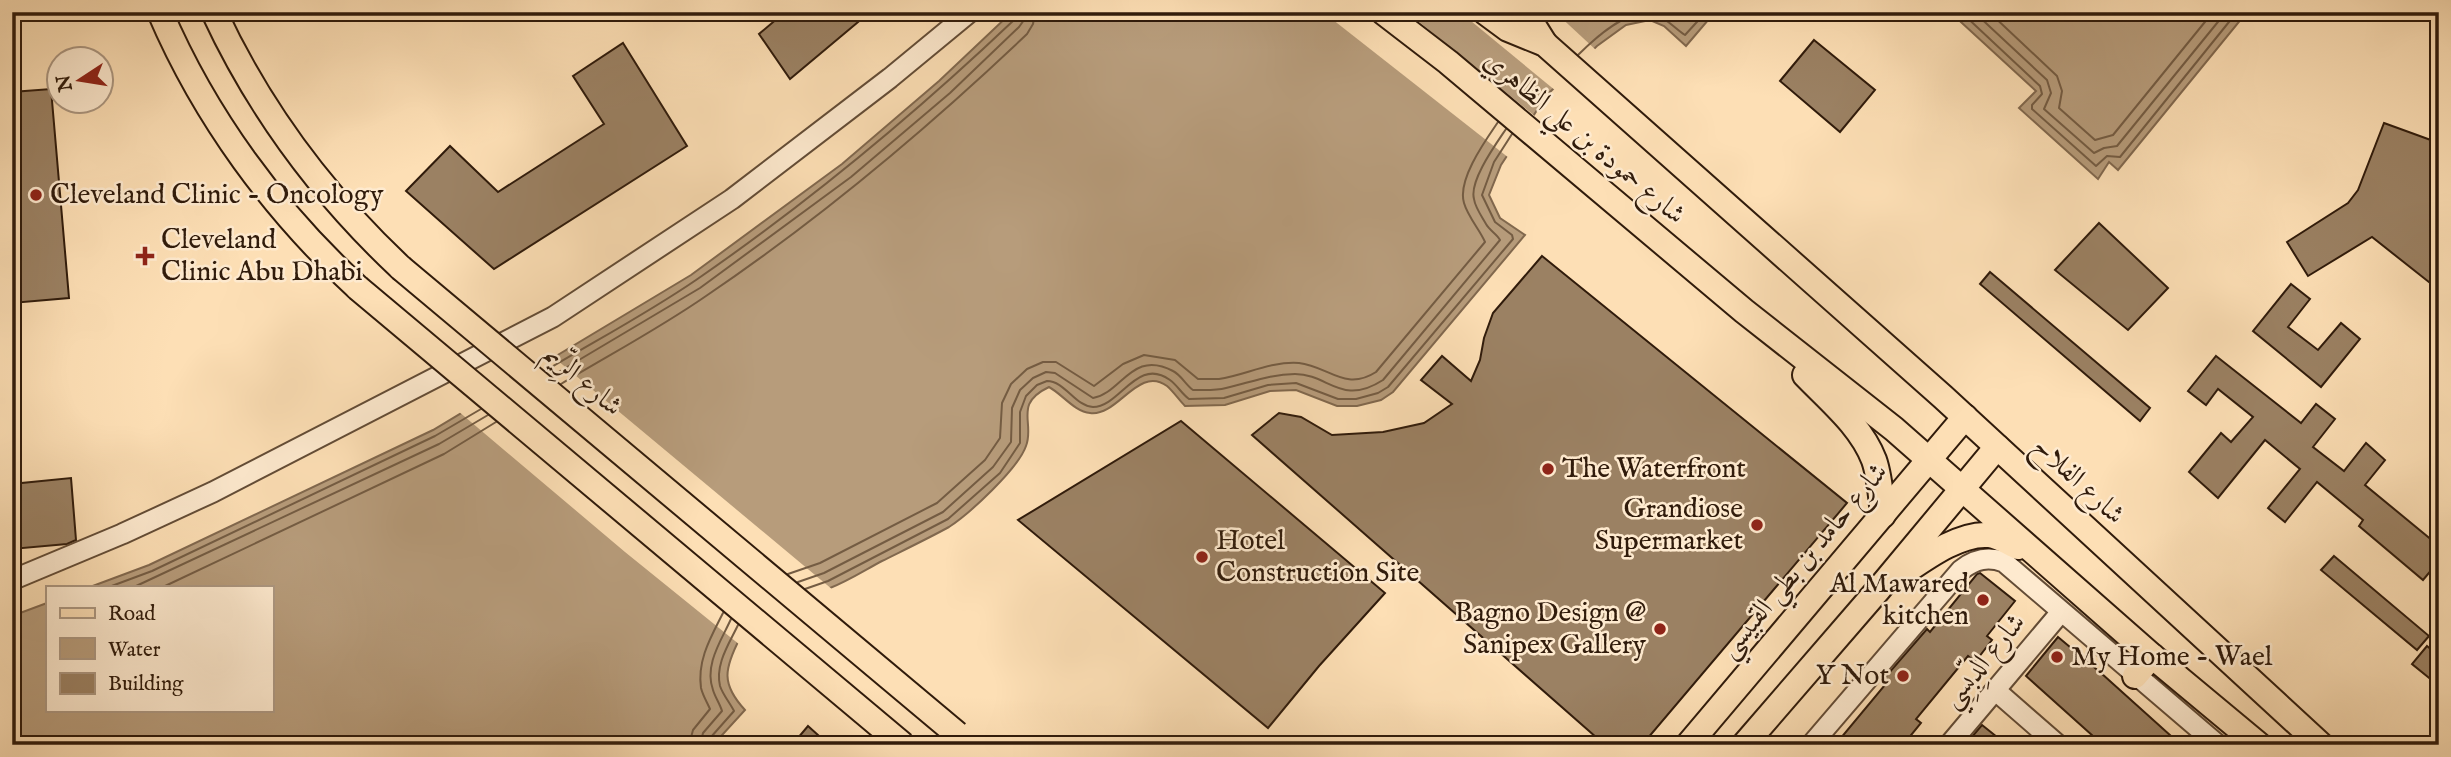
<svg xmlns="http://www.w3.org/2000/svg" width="2451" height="757" font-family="'IM FELL English',Amiri,serif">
<rect width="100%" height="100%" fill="#fddfb5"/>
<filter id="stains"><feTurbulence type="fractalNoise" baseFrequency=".00286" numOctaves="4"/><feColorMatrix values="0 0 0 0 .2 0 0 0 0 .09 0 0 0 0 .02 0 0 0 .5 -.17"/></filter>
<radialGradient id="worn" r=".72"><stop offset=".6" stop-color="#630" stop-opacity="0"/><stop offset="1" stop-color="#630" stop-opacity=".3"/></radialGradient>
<g fill="#b79c7b" stroke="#81684e" stroke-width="2">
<path d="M1012,12H1715L1686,46L1664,26L1650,20L1626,25L1597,46L1547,95L1501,165L1489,195L1500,218L1525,235L1393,392L1381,400L1357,406H1337L1296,390L1270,391L1225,405L1185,406C1179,400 1173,391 1167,386C1138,365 1118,417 1090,413C1075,412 1062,394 1049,387C1013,404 1035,423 1026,446C1018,469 969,514 949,527C927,539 904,550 882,561C865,570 848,581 830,588C803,599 774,604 751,621C745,624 743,632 740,638C724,669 721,684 745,710L713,745H12V616L47,603V710H271V587H90L149,565L433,430L691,275L842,164L939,81Z"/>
<polygon points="1950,12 2247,12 2118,170 2109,162 2098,179 2019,108 2036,91"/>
</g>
<g fill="#fddfb5">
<polygon points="1323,12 1407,12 1536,117 1509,158"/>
<polygon points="1460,12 1555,12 1597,51 1556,91"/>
<polygon points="551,355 833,590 783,607 750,624 740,645 625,552 458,411"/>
</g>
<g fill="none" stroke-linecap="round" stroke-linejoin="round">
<g stroke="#745c43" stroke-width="2">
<polyline points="1961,12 2040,86 2042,94 2032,105 2032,109 2096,166 2107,156 2120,157 2237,12"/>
<polyline points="1974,12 2047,80 2051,93 2044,109 2094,153 2104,148 2117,146 2226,12"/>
<polyline points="1989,12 2057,76 2062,91 2059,108 2095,140 2113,135 2213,12"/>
<path d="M1578,55C1594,39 1629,7 1653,14C1666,17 1674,28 1685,35L1706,12"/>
<path d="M545,371C595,341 648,313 696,280C809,202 914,115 1014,20L1016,12"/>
<polyline points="552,376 700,288 851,177 950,93 1019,27 1024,20 1025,12"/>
<path d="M561,384C609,355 660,328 706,296C821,218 926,130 1027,34L1033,24L1035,12"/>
<path d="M788,574L820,563L937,503L985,460L1000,438L1002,403L1011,384L1027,369L1043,362H1056L1094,386L1123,364L1144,355L1175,360L1198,379C1205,379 1212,379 1219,379C1246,375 1270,361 1299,363C1328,366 1345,392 1376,372L1485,242C1480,230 1468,217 1464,203C1457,180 1485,141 1498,122"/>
<path d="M798,582L824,573L943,512L993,467L1011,442L1012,408L1020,390L1033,378L1046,372L1055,373L1093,398C1122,393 1132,349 1173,371C1181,375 1186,385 1193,390C1204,390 1215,391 1226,388C1249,383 1270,374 1295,374C1329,374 1341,407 1383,380L1500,240C1497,234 1490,231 1486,224C1482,217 1475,207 1474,199C1469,181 1496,144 1506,129"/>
<polyline points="109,587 152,571 435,436 481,409"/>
<polyline points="134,587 439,444 488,415"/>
<polyline points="163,587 444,454 496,422"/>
<path d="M805,589L828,581L948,519L1000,473L1020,443V412L1026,396L1037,385L1047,381C1065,381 1075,406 1093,407C1120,407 1137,356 1170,380C1177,385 1182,394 1189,399L1224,398L1268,385L1296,383L1338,399H1356L1378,393L1388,387L1513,239L1512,235L1495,222L1482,195L1494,162L1512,134"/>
<path d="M689,745L693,730L710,709C707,702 703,696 701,688C697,660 711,637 723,613"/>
<path d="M700,745L703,733L722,711C720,704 715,697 713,690C704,665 721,641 731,619"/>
<path d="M709,745L711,737L734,711C730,703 723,695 720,686C715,664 729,644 738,625"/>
</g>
</g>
<g fill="#9b8163" stroke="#301b0b" stroke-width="2">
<polygon points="785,12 870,12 790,79 759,34"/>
<polygon points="1814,40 1875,90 1840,132 1780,81"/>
<polygon points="623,43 687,146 494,269 406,191 450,146 498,192 604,124 573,76"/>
<polygon points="51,89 69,298 12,303 12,92"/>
<polygon points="2384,123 2439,143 2439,290 2372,237 2308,276 2287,242 2348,203 2358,190"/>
<polygon points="2099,223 2168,288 2128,330 2055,270"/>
<polygon points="1542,256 1847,503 1642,745 1605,745 1252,435 1279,413 1301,417 1332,435 1383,432 1424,423 1452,404 1421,380 1442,356 1471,381 1480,360 1484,338 1493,313"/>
<polygon points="1990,272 2150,408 2140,421 1980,284"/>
<polygon points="2291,284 2310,299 2288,327 2318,350 2341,323 2360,339 2321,387 2253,331"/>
<polygon points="2216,356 2301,423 2316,404 2335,419 2313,447 2344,471 2366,443 2385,460 2365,485 2439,546 2439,561 2423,580 2359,526 2363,520 2317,482 2285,522 2268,508 2300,469 2265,440 2218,498 2189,472 2221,433 2231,442 2253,417 2218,389 2206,405 2188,391"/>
<polygon points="1181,421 1385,593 1319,666 1268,728 1018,520"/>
<polygon points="71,478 76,540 67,544 12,549 12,484"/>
<polygon points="2334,556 2429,636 2417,650 2321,570"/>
<polygon points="1980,573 2015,601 1987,636 1992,640 1975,662 1968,656 1916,719 1921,723 1903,745 1835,745 1885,685 1881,682 1927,629 1930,632 1977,574"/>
<polygon points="2058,637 2101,673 2181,745 2103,745 2026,676"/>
<polygon points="2427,646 2439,656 2439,686 2412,664"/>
<polygon points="1982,725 2007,745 1965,745"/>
<polygon points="808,726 829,745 792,745"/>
</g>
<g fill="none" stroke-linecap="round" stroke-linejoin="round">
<defs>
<g id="minor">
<polyline points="12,580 122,534 213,492 553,317 732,199 890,78 970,12"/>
<polyline points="1995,690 2058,745"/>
<path d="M1811,745L1961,570C1975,559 1988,556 2004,562L2218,745"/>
<polyline points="1949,745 2061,612"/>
</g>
<g id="major">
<path d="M160,12C205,117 274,211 358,288"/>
<path d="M214,12C259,109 323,195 401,268"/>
<polyline points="1383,12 1448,62 1744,311 1894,429 2152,656 2259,745"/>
<polyline points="1485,12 1508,29 1545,44 1943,397 2321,745"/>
<polyline points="1525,12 1545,44"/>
<path d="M1805,375C1830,401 1861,426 1874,460C1880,477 1881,497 1883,515"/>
<path d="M1899,576C1923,560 1958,533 1988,535C1997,535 2009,543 2018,547"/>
<polyline points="2135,676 2152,656"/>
<polyline points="1688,745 1965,417"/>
<polyline points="1744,745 1878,590 1997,447"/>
</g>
</defs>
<use href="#minor" stroke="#634c36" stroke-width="23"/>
<use href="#major" stroke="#301b0b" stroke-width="28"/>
<use href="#minor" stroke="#feeacf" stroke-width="19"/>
<use href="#major" stroke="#fddfb5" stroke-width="24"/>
<defs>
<g id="major-bridge">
<polyline points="401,268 957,734"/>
<polyline points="358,288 903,745"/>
</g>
</defs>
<use href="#major-bridge" stroke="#301b0b" stroke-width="28" stroke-linecap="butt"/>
<use href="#major-bridge" stroke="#fddfb5" stroke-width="24"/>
</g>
<g fill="#8f2418" stroke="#feeacf" stroke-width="2.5">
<circle cx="36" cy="195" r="7"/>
<path d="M141.5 245.5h7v7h7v7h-7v7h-7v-7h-7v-7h7z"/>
<circle cx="1548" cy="469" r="7"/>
<circle cx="1757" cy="525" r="7"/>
<circle cx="1202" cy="557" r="7"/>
<circle cx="1983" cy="600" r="7"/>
<circle cx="1660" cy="629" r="7"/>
<circle cx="2057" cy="657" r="7"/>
<circle cx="1903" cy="676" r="7"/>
</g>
<g text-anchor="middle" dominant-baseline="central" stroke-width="5" stroke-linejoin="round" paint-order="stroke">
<g font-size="28" fill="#301b0b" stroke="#feeacf">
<text transform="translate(1584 138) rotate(40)">شارع حمودة بن علي الظاهري</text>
<text transform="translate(582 381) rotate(40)">شارع الرِّيم</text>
<text transform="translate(2078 481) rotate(43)">شارع الفلاح</text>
<text transform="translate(1804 561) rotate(-50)">شارع حامد بن بطي القبيسي</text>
<text transform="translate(1984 661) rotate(-50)">شارع الدِّبسِي</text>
</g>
<g font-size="28" fill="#301b0b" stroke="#feeacf" text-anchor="start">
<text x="50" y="195">Cleveland Clinic - Oncology</text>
<text x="161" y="240">Cleveland<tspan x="161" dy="32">Clinic Abu Dhabi</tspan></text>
<text x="1562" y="469">The Waterfront</text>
<text x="1743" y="509" text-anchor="end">Grandiose<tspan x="1743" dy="32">Supermarket</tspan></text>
<text x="1216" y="541">Hotel<tspan x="1216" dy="32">Construction Site</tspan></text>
<text x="1969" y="584" text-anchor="end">Al Mawared<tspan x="1969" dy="32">kitchen</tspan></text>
<text x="1646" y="613" text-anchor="end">Bagno Design @<tspan x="1646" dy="32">Sanipex Gallery</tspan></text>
<text x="2071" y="657">My Home - Wael</text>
<text x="1889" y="676" text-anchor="end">Y Not</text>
</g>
</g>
<rect width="2451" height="757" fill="none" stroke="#fddfb5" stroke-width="42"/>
<rect x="14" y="14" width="2423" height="729" fill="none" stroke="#301b0b" stroke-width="3.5"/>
<rect x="21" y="21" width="2409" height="715" fill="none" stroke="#301b0b" stroke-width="2"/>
<rect x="46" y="586" width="228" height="126" fill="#feeacf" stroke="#ac9781" stroke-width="2"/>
<rect x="60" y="608" width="35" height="10" fill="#fddfb5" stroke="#ac9781" stroke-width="2"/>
<text x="108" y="620" font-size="21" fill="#301b0b">Road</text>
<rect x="60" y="638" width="35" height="21" fill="#b79c7b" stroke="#ac9781" stroke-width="2"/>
<text x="108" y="656" font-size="21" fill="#301b0b">Water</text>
<rect x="60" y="673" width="35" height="21" fill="#9b8163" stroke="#ac9781" stroke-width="2"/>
<text x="108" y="690" font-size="21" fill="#301b0b">Building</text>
<g transform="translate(80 80) rotate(258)"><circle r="33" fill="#feeacf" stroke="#ac9781" stroke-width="2"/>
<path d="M0-5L12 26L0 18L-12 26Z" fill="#8f2418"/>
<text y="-10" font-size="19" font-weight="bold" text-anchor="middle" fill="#301b0b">N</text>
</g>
<rect width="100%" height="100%" filter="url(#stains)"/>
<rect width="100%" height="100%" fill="url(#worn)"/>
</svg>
